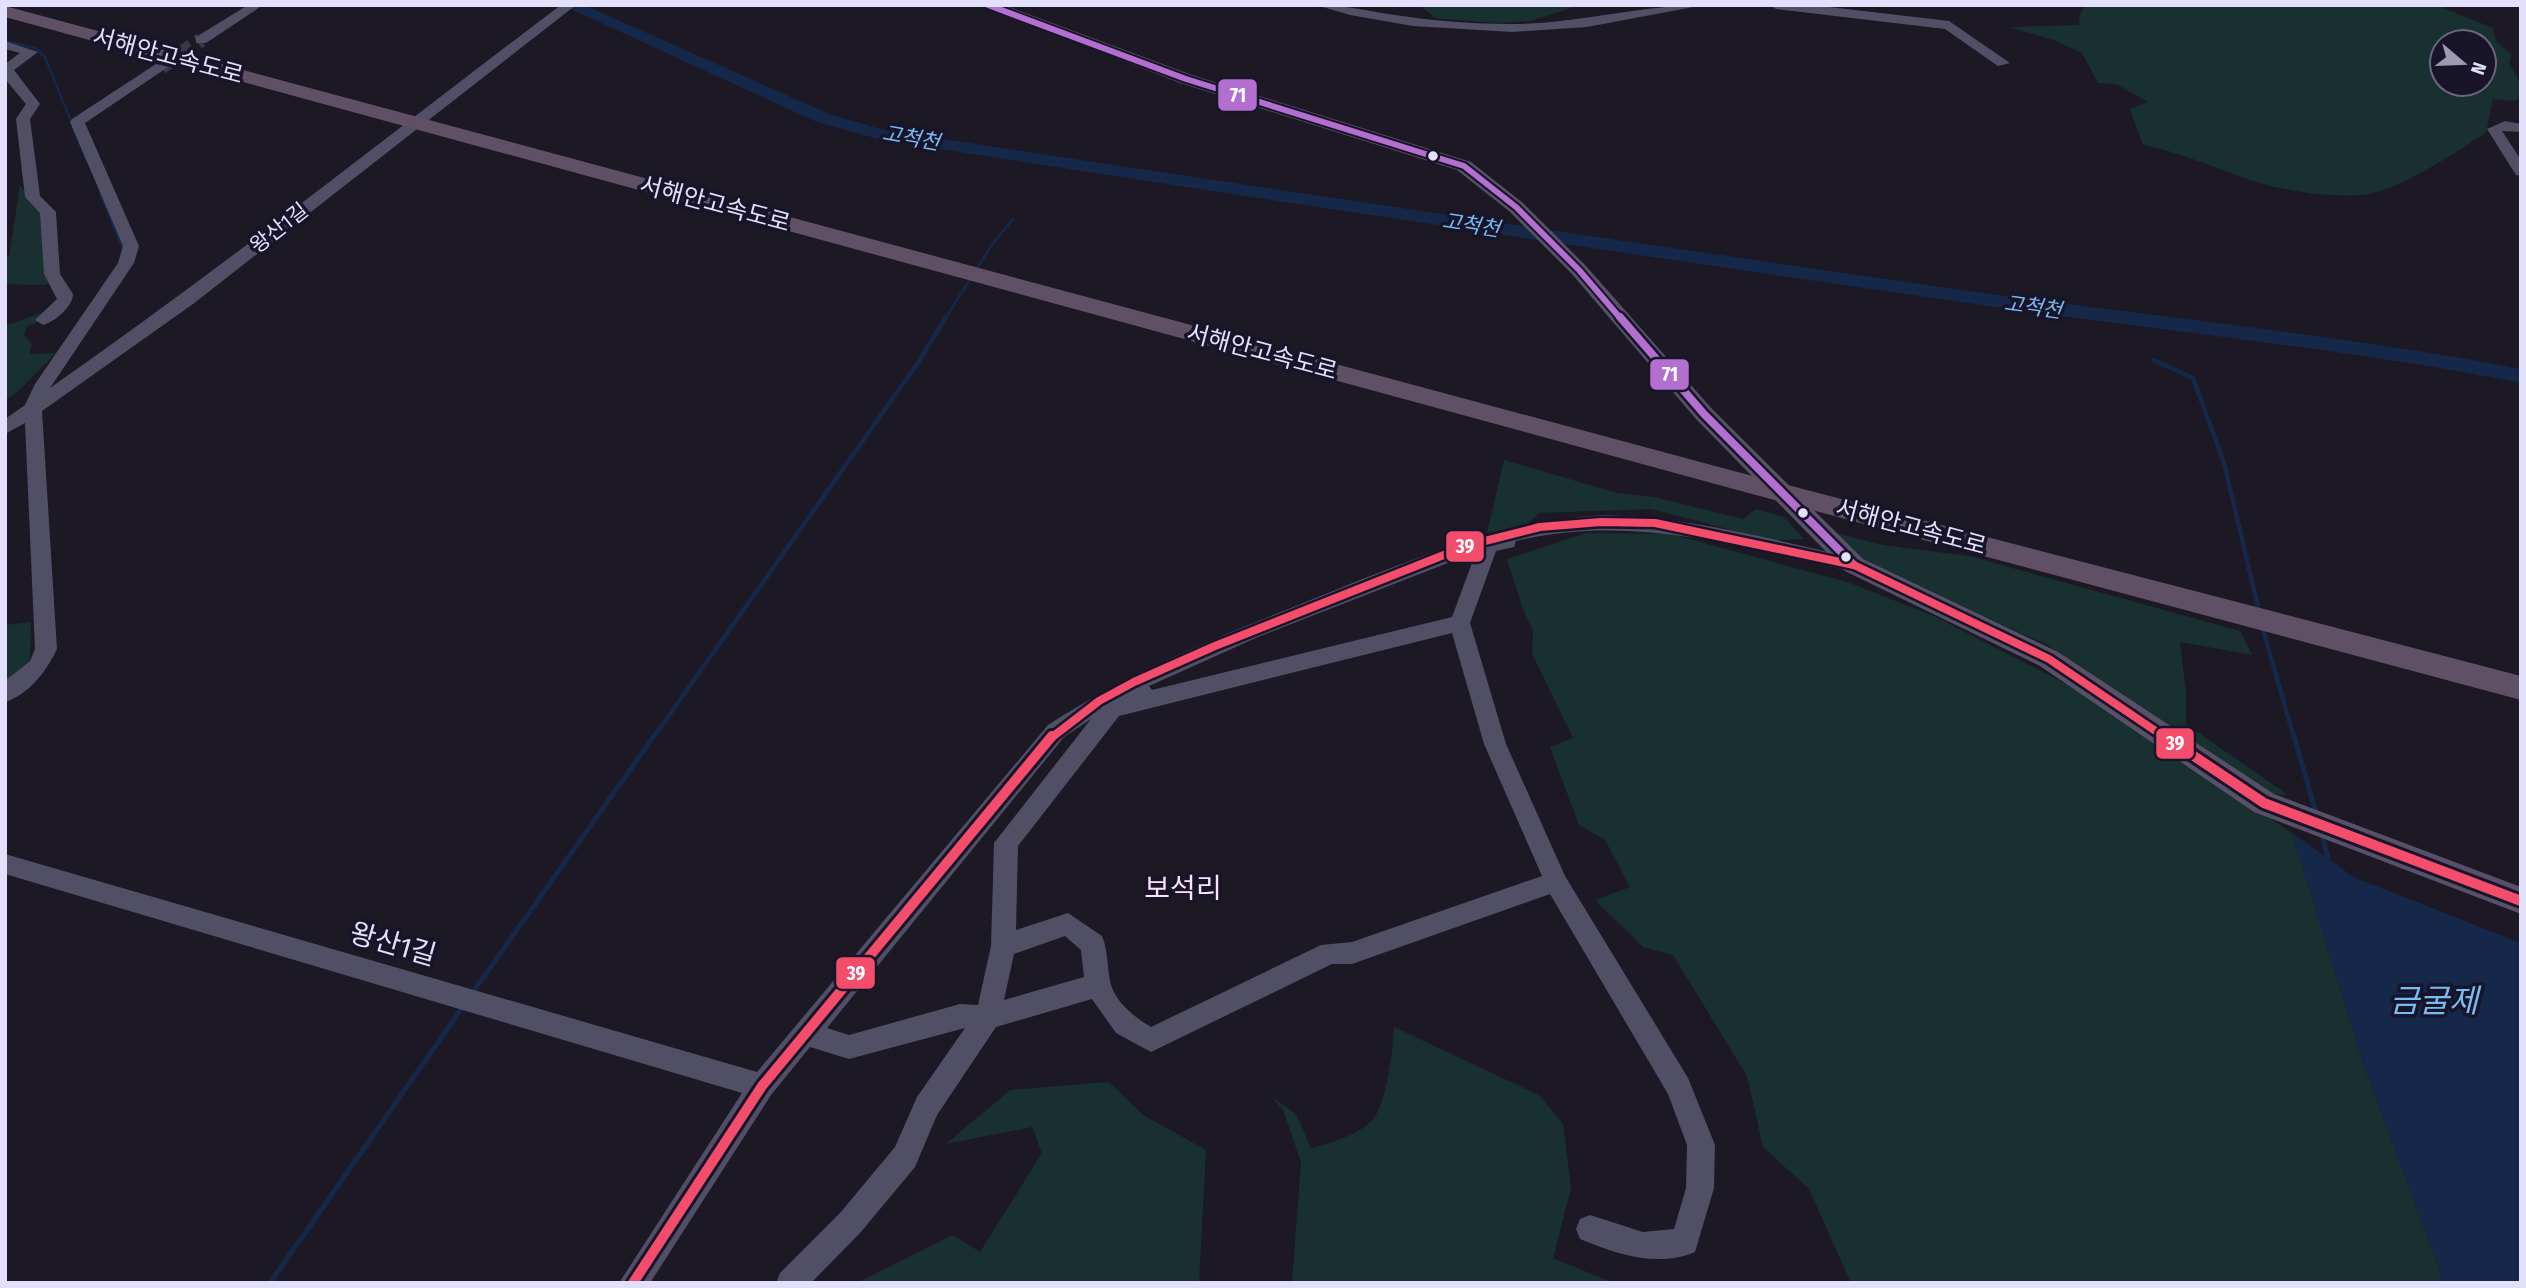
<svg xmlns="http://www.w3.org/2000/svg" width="2526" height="1288" font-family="'Fira Sans Condensed','Noto Sans KR',sans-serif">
<rect width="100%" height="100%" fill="#1c1925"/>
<g fill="#183030" fill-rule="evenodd">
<polygon points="1581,5 1530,21 1494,23 1435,18 1421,6"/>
<path d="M2085,5H2436L2493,28L2496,41L2512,55L2509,63L2521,85V97L2514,101L2493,99L2486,133C2455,152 2397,193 2361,195C2330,197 2290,192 2260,183C2220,171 2186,153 2143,145L2130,109L2148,102L2116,84L2098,83L2082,53L2056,41L2009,27L2079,25L2080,15ZM2442,42H2484V84H2442Z"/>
<polygon points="20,185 41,213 53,281 44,285 5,284 5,257 9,257"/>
<polygon points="52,309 35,324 28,325 24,335 32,344 29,354 56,353 16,393 5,400 5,326"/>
<polygon points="1504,460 1617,493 1654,497 1743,519 1756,509 1784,517 1804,539 1770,540 1651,509 1539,513 1527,524 1487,533"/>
<polygon points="1828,531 1882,545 1969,556 2240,631 2252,655 2180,642 2186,693 2186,724 2288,795 2252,792 2133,710 2048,645 1863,564"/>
<polygon points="1586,533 1671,534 1847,582 1934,616 2074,688 2292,833 2363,1063 2439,1269 2441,1283 1851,1283 1809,1189 1763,1147 1747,1076 1673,955 1643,947 1595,900 1630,887 1605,840 1579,825 1550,747 1573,738 1532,654 1533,631 1523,609 1507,559"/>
<polygon points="31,622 30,660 5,682 5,625"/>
<path d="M1394,1027L1539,1095L1563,1124L1571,1188L1553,1258L1614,1283H1292L1301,1162L1283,1110L1271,1096L1296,1114L1311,1148C1329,1144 1363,1133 1374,1118C1387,1100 1393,1049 1394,1027Z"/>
<polygon points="1109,1082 1143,1115 1206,1150 1199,1283 857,1283 953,1235 980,1252 1042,1153 1032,1127 946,1144 1010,1090"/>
</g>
<polygon fill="#162849" points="2292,833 2355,878 2521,943 2521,1283 2441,1283 2439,1269 2363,1063"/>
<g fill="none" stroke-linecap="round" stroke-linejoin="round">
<g stroke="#162849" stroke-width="2.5">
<polyline points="5,41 35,48 45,57 87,161"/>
<polyline points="100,192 124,252"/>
<polyline points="945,319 993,243 1013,219"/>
</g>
<g stroke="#162849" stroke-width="4.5">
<polyline points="2153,360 2193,378 2224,463 2259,611"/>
<polyline points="2262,626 2294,738"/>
<polyline points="653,738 917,364 946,317"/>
</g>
<g stroke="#162849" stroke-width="5">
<polyline points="2294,736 2316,813"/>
<polyline points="2322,835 2328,858"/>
<polyline points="473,992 654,736"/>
<polyline points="270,1283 464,1005"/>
</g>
<path fill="#162849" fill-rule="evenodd" d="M562,5H584L829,114L884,130C1243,185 1602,238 1961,290C2147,316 2336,334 2521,369V383C2336,347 2147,329 1961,302C1601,250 1241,196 882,140L817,122Z"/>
<polyline stroke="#3a3745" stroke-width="15" stroke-dasharray="15 7" stroke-linecap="butt" points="161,67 201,40"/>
<g fill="#504f65" fill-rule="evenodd">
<polygon points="248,5 263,5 206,43 196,43 196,37"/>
<path d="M561,5H576L193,304L42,411L57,649C47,670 29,695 5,702V681L30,661L35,649L25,423L5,434V419L25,405L35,384L118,263L123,246L70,122L72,119L156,64L168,67L85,123L139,246L134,263L50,388C225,266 391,133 561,5Z"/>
<path d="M1316,5C1343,5 1368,11 1395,15C1434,21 1473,24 1513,24C1577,24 1640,5 1704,5L1587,27L1512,32L1413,26L1350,15Z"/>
<polygon points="1770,5 1812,5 1949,21 2010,63 1998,66 1945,29 1776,9"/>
<path d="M5,41L38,52L14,70L40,104L30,119L40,196L56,212L60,274L73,294C73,306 55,322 43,325L35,320L57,299L44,274L40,213L25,197L16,119L26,104L5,79V64L20,53L5,49Z"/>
<polygon points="2505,121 2521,124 2521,132 2502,131 2521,160 2521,176 2516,175 2487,129"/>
<path d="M1603,515C1689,517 1771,539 1854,558L1864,565L1854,572C1743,547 1631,513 1516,541L1514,547L1496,551L1470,623L1506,744L1565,876L1688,1078L1715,1145L1714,1188L1695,1252C1657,1268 1617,1254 1580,1239L1576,1229L1580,1219L1590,1215L1643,1232L1674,1229L1686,1188L1687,1145L1668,1094L1550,894L1352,964H1332L1151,1052L1116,1033L1092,999L996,1027L937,1115L915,1167L860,1233L811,1283H776L780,1273L840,1213L895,1147L917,1097L965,1028L849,1059L810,1047L771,1095L650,1283H619L742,1093L5,874V854L757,1072L1048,725C1131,671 1221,636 1313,599C1408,561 1499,522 1603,515ZM1476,552L1452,617L1152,690L1149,686L1258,637ZM1452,633L1484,744L1542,876L1352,942L1321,945L1151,1027C1134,1017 1114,1001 1110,981C1107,966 1108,950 1102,936L1068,913L1016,930L1018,846L1119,716ZM1091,719L994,843L991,946L978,1005L960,1004L849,1035L827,1028L1064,737ZM1065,936L1081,950L1084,977L1004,1000L1014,954Z"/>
</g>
<polygon fill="#585068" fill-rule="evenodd" points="980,5 1004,5 1192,75 1471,162 1523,203 1586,266 1712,409 1863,559 2058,652 2274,794 2521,887 2521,914 2254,812 2040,666 1845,571 1696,419 1572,274 1509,211 1457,170 1180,83"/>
<polygon fill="#605066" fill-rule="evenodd" points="5,6 1730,470 2521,676 2521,700 1730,488 5,17"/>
<defs>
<polyline id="bus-1-far1" points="988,5 1186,79 1464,166 1516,207 1579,270 1621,319"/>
<polyline id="bus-1" points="1620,317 1704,414 1854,565"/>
<polyline id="bus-2-far1" points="1051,738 1099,701 1134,682 1215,646 1469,545 1540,527 1601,522 1655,523 1854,565 2049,659 2166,738"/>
<g id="bus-2">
<polyline points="2164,736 2264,803 2521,901"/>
<polyline points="633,1283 762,1086 1052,736"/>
</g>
</defs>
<use href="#bus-1-far1" stroke="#18142a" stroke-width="10"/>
<use href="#bus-1" stroke="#18142a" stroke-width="13"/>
<use href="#bus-2-far1" stroke="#18142a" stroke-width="13"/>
<use href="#bus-2" stroke="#18142a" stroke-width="16"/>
<use href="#bus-1-far1" stroke="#b36fd0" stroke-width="6"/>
<use href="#bus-1" stroke="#b36fd0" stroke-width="8"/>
<use href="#bus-2-far1" stroke="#f44d6c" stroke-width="8"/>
<use href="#bus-2" stroke="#f44d6c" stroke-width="10"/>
</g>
<g fill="#e3e0fc" stroke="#18142a" stroke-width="2.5">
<circle cx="1433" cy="156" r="6"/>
<circle cx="1803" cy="513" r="6"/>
<circle cx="1846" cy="557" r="6"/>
</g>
<g text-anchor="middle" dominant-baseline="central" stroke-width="7" stroke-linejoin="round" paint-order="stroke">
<g font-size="21" font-style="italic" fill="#78baf2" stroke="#18142a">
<text transform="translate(911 138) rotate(10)">고척천</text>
<text transform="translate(1471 225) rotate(9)">고척천</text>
<text transform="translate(2033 307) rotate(8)">고척천</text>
</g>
<g font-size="21" fill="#e3e0fc" stroke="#18142a">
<text transform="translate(279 228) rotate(-38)">왕산1길</text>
</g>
<g font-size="24" fill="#e3e0fc" stroke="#18142a">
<text transform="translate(168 56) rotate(15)">서해안고속도로</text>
<text transform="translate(715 204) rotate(15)">서해안고속도로</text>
<text transform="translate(1262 352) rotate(15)">서해안고속도로</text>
<text transform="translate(1911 527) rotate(15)">서해안고속도로</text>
</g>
<g font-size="28" fill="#fce2f3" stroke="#18142a">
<text x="1183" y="888">보석리</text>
</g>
<g font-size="28" fill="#e3e0fc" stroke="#18142a">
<text transform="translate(393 944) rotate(16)">왕산1길</text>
</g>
<g font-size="32" font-style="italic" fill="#78baf2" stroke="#18142a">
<text x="2434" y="1001">금굴제</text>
</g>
</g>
<g stroke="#18142a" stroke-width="2.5">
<rect x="1217" y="78" width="41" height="34" rx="7" fill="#b36fd0"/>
<rect x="1649" y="358" width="41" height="33" rx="7" fill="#b36fd0"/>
<rect x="1445" y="530" width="40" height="33" rx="7" fill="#f44d6c"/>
<rect x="2155" y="727" width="40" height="33" rx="7" fill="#f44d6c"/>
<rect x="835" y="956" width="41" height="34" rx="7" fill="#f44d6c"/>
</g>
<g font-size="19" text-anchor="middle" font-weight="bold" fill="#fff">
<text x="1238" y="102">71</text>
<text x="1670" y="381">71</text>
<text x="1465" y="553">39</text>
<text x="2175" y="750">39</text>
<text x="856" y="980">39</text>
</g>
<rect width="2526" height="1288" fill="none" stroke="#e3e0fc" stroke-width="14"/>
<g transform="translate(2463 63) rotate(109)"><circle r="33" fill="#18142a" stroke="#69667e" stroke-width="2"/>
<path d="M0-5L12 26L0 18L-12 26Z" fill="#9d9ab1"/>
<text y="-10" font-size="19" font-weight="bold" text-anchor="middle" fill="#e3e0fc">N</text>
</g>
</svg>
